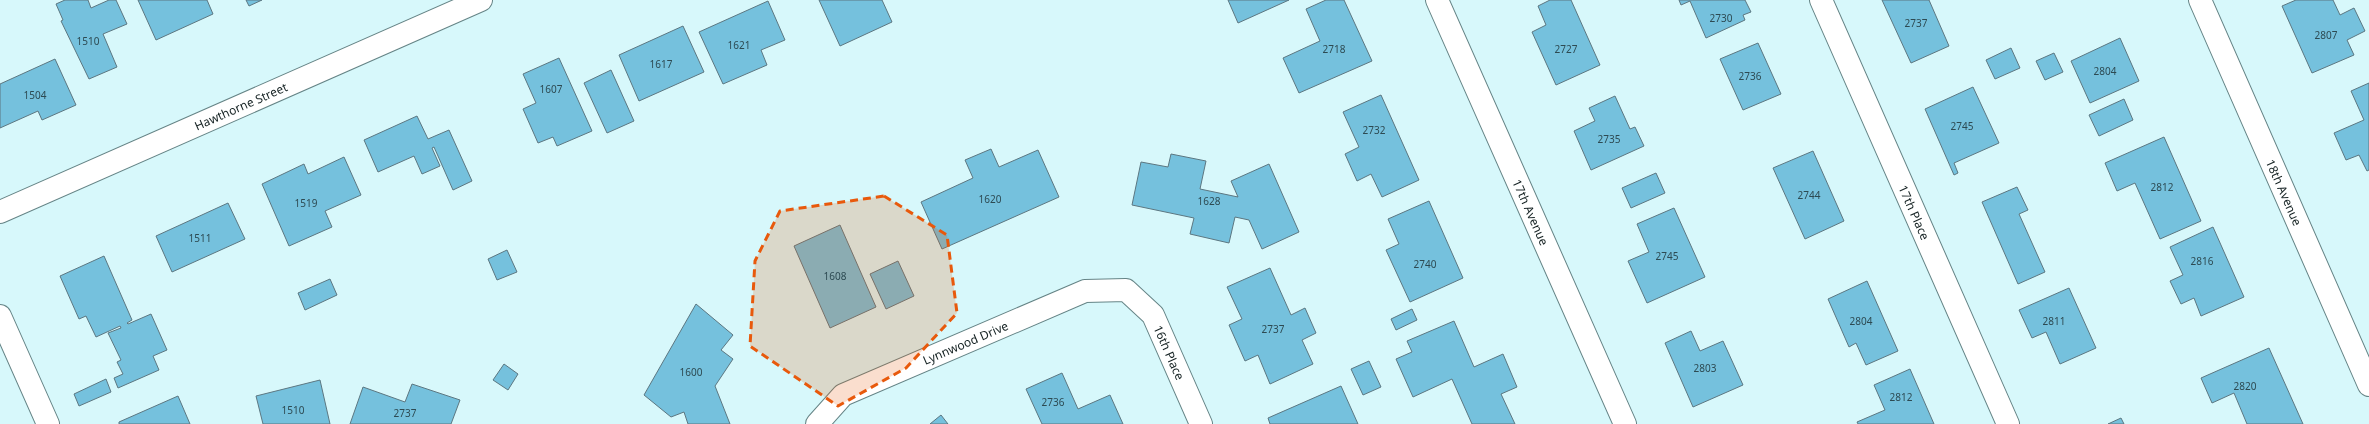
<svg xmlns="http://www.w3.org/2000/svg" width="2369" height="424" font-family="'Noto Sans',sans-serif">
<rect width="100%" height="100%" fill="#d7f8fb"/>
<g fill="#75c1dd" stroke="#5c7781">
<polygon points="65,0 88,0 91,8 109,0 116,0 127,24 103,34 117,67 89,79 61,21 63,20 56,4"/>
<polygon points="138,0 207,0 213,14 156,40"/>
<polygon points="246,0 262,0 249,6"/>
<polygon points="819,0 882,0 892,22 840,46"/>
<polygon points="1228,0 1289,0 1238,23"/>
<polygon points="1326,0 1344,0 1372,61 1299,93 1283,58 1320,41 1306,9"/>
<polygon points="1550,0 1571,0 1600,65 1556,85 1532,32 1546,25 1538,6"/>
<polygon points="1679,0 1745,0 1751,12 1743,15 1745,20 1706,38 1690,1 1681,5"/>
<polygon points="1882,0 1929,0 1949,46 1911,63"/>
<polygon points="2296,0 2333,0 2340,15 2354,8 2365,31 2347,40 2354,55 2312,73 2282,6"/>
<polygon points="768,1 785,40 761,50 767,65 723,84 699,32"/>
<polygon points="683,26 704,72 639,101 619,55"/>
<polygon points="2120,38 2139,81 2090,103 2071,61"/>
<polygon points="1758,43 1781,94 1743,110 1720,59"/>
<polygon points="2011,48 2020,68 1995,79 1986,60"/>
<polygon points="2054,53 2063,72 2045,80 2036,61"/>
<polygon points="559,58 592,131 557,146 553,137 538,143 523,109 536,103 523,74"/>
<polygon points="55,59 76,105 42,120 38,111 0,128 0,84"/>
<polygon points="611,70 634,121 607,133 584,83"/>
<polygon points="2369,83 2369,170 2367,171 2359,155 2346,160 2334,133 2364,120 2351,91"/>
<polygon points="1973,87 1999,143 1954,163 1958,173 1954,175 1925,109"/>
<polygon points="1381,95 1419,180 1382,197 1371,174 1357,181 1345,154 1359,147 1343,112"/>
<polygon points="1615,96 1630,129 1635,127 1644,146 1591,170 1574,131 1595,121 1589,108"/>
<polygon points="2124,99 2133,120 2099,136 2089,115"/>
<polygon points="417,116 428,139 449,130 472,181 453,190 434,147 432,148 440,166 422,174 414,156 378,172 364,140"/>
<polygon points="2164,137 2201,221 2160,239 2135,183 2117,191 2105,163"/>
<polygon points="991,149 999,167 1038,150 1059,197 942,249 921,202 973,178 965,160"/>
<polygon points="1813,151 1844,221 1805,239 1773,168"/>
<polygon points="1171,154 1206,161 1200,189 1238,197 1231,181 1269,164 1299,232 1262,249 1249,220 1235,217 1229,243 1190,234 1194,218 1132,205 1141,162 1168,167"/>
<polygon points="344,157 361,195 325,211 332,227 289,246 262,184 304,164 308,174"/>
<polygon points="1656,173 1665,193 1631,208 1622,188"/>
<polygon points="2017,187 2028,210 2019,214 2045,272 2018,284 1982,202"/>
<polygon points="1429,201 1463,278 1410,302 1386,250 1399,244 1388,219"/>
<polygon points="228,203 245,239 172,272 156,236"/>
<polygon points="1674,208 1705,277 1647,303 1628,261 1649,252 1637,224"/>
<polygon points="840,225 876,307 830,328 794,246"/>
<polygon points="2213,227 2244,297 2201,316 2194,298 2181,304 2170,281 2183,275 2170,247"/>
<polygon points="507,250 517,272 497,280 488,259"/>
<polygon points="104,256 132,320 127,323 128,324 151,314 167,350 153,356 159,370 118,388 114,378 123,374 117,362 121,360 108,333 121,328 120,326 96,337 86,316 79,319 60,276"/>
<polygon points="898,261 914,296 886,309 870,274"/>
<polygon points="1270,268 1291,315 1305,308 1316,333 1302,340 1313,364 1270,384 1258,355 1245,361 1229,325 1242,319 1227,287"/>
<polygon points="330,279 337,295 305,310 298,293"/>
<polygon points="1867,281 1898,351 1866,365 1856,343 1849,347 1828,299"/>
<polygon points="2069,288 2096,348 2060,364 2046,332 2032,338 2019,310"/>
<polygon points="696,304 733,335 721,350 733,359 715,386 730,424 688,424 684,412 671,417 644,395"/>
<polygon points="1412,309 1417,320 1396,330 1391,319"/>
<polygon points="1454,321 1474,367 1503,354 1517,387 1501,394 1515,424 1472,424 1452,379 1413,397 1396,359 1412,352 1407,341"/>
<polygon points="1691,331 1700,351 1723,341 1743,385 1693,407 1665,343"/>
<polygon points="2269,348 2303,424 2247,424 2234,393 2212,403 2201,378"/>
<polygon points="1369,361 1381,387 1363,395 1351,369"/>
<polygon points="504,364 518,374 508,390 493,380"/>
<polygon points="1910,369 1934,424 1858,424 1857,422 1885,410 1874,385"/>
<polygon points="1062,373 1078,409 1110,395 1123,424 1042,424 1026,389"/>
<polygon points="106,379 111,392 79,406 74,394"/>
<polygon points="320,380 330,424 263,424 256,396"/>
<polygon points="412,384 460,400 451,424 350,424 363,387 405,402"/>
<polygon points="1341,386 1358,424 1270,424 1268,418"/>
<polygon points="178,396 190,424 119,424 119,422"/>
<polygon points="941,415 948,424 930,424"/>
<polygon points="2121,418 2124,424 2108,424"/>
</g>
<g fill="none" stroke-linecap="round" stroke-linejoin="round">
<defs>
<g id="minor">
<path id="s1" d="M1437,0L1625,424"/>
<path id="s2" d="M1821,0L2008,424"/>
<path id="s3" d="M2200,0L2369,385"/>
<path id="s4" d="M0,212L481,0"/>
<polyline points="0,316 48,424"/>
<path id="s5" d="M817,424L843,395L1085,291L1126,290L1153,315L1201,424"/>
</g>
</defs>
<use href="#minor" stroke="#658486" stroke-width="24"/>
<use href="#minor" stroke="#fff" stroke-width="22"/>
</g>
<path fill="#e8590c" fill-opacity="0.2" stroke="#e8590c" stroke-width="3" stroke-dasharray="8 5" stroke-linejoin="round" d="M884,196L947,235L957,313L906,368L838,406L750,346L755,261L780,211Z"/>
<g text-anchor="middle" dominant-baseline="central" stroke-width="3.5" stroke-linejoin="round" paint-order="stroke">
<g font-size="10" fill="#2d4a52">
<text x="1721" y="18">2730</text>
<text x="1916" y="23">2737</text>
<text x="2326" y="35">2807</text>
<text x="88" y="41">1510</text>
<text x="739" y="45">1621</text>
<text x="1334" y="49">2718</text>
<text x="1566" y="49">2727</text>
<text x="661" y="64">1617</text>
<text x="2105" y="71">2804</text>
<text x="1750" y="76">2736</text>
<text x="551" y="89">1607</text>
<text x="35" y="95">1504</text>
<text x="1962" y="126">2745</text>
<text x="1374" y="130">2732</text>
<text x="1609" y="139">2735</text>
<text x="2162" y="187">2812</text>
<text x="1809" y="195">2744</text>
<text x="990" y="199">1620</text>
<text x="1209" y="201">1628</text>
<text x="306" y="203">1519</text>
<text x="200" y="238">1511</text>
<text x="1667" y="256">2745</text>
<text x="2202" y="261">2816</text>
<text x="1425" y="264">2740</text>
<text x="835" y="276">1608</text>
<text x="1861" y="321">2804</text>
<text x="2054" y="321">2811</text>
<text x="1273" y="329">2737</text>
<text x="1705" y="368">2803</text>
<text x="691" y="372">1600</text>
<text x="2245" y="386">2820</text>
<text x="1901" y="397">2812</text>
<text x="1053" y="402">2736</text>
<text x="293" y="410">1510</text>
<text x="405" y="413">2737</text>
</g>
<g font-size="12" fill="#152223" stroke="#fefefe">
<text stroke="none"><textPath href="#s4" startOffset="263">Hawthorne Street</textPath></text>
<text stroke="none"><textPath href="#s3" startOffset="210">18th Avenue</textPath></text>
<text stroke="none"><textPath href="#s1" startOffset="232">17th Avenue</textPath></text>
<text stroke="none"><textPath href="#s2" startOffset="232">17th Place</textPath></text>
<text stroke="none"><textPath href="#s5" startOffset="172">Lynnwood Drive</textPath></text>
<text stroke="none"><textPath href="#s5" startOffset="421">16th Place</textPath></text>
</g>
</g>
</svg>
